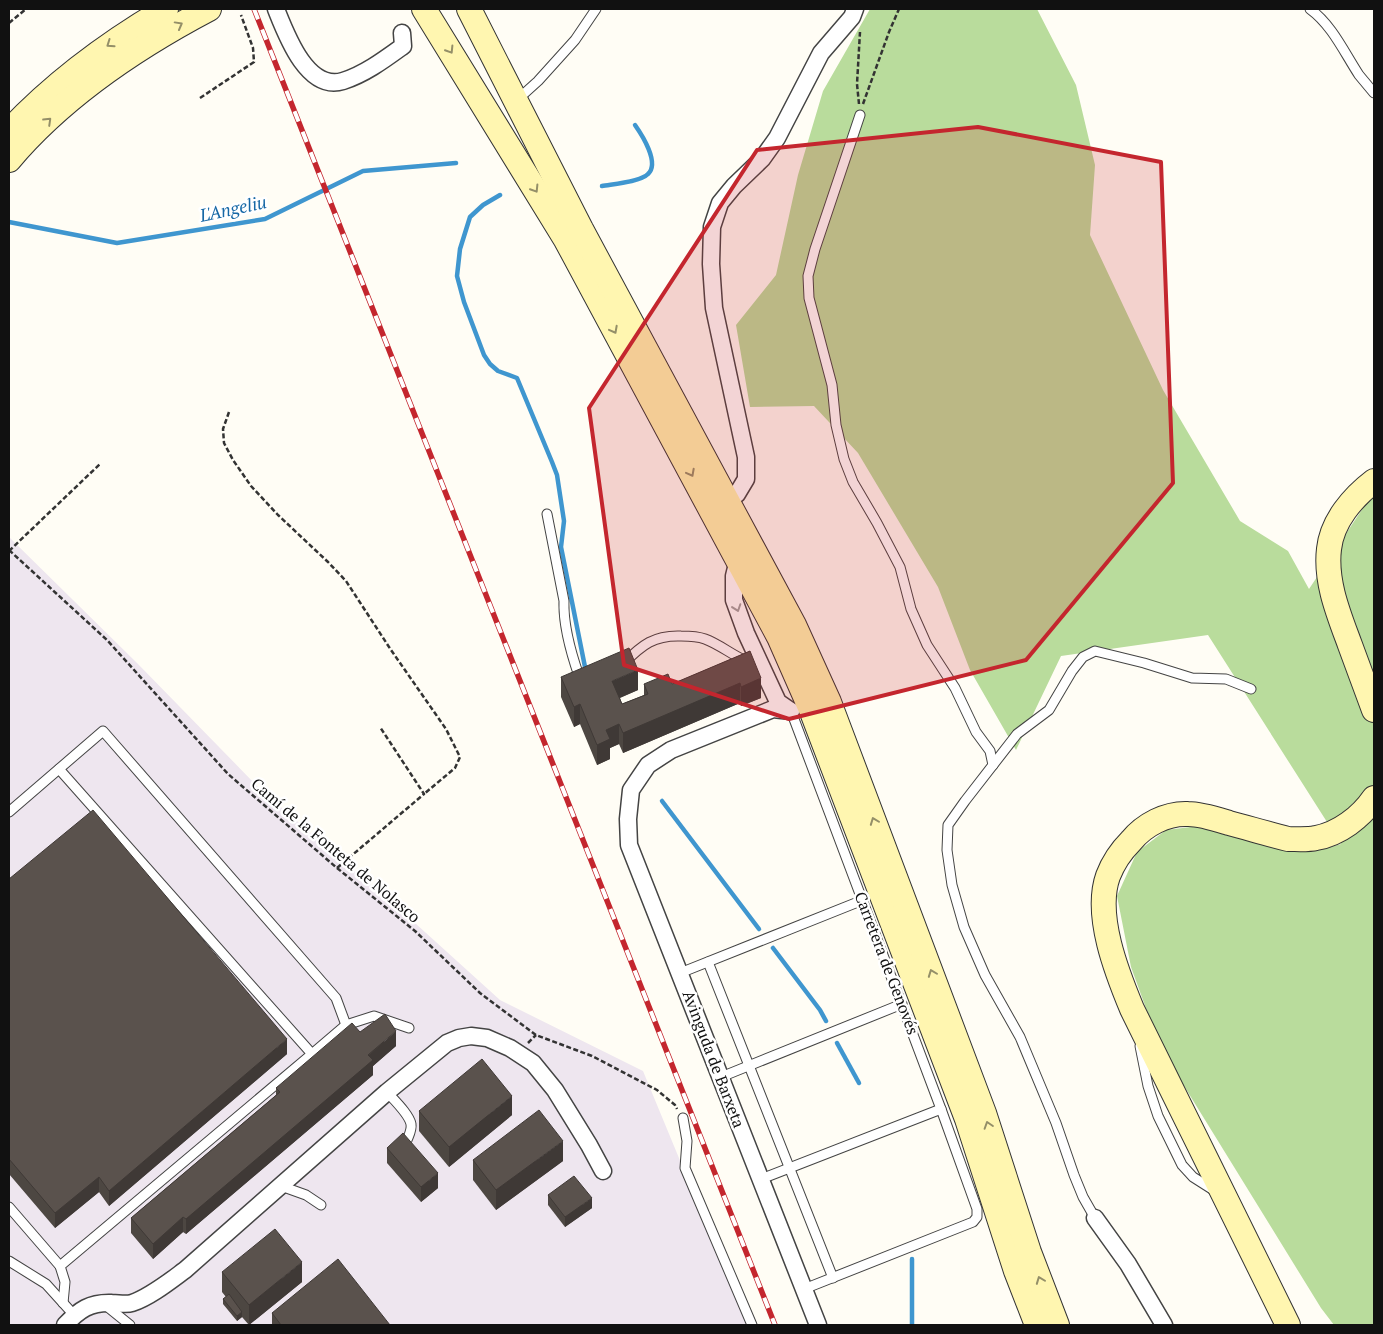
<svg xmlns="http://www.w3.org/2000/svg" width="1383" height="1334" font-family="'PT Serif',serif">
<rect width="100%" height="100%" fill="#fffdf5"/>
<polygon fill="#eee6ef" points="9,537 137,663 261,790 415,923 500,1000 643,1071 748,1325 9,1325"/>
<polygon fill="#b9dc9c" points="870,9 1037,9 1076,85 1095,165 1090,235 1163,390 1240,521 1288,551 1309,589 1363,508 1374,494 1374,1325 1334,1325 1321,1308 1160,1047 1131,967 1117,896 1137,852 1166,830 1199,826 1300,852 1316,851 1341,844 1208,635 1061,656 1016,750 970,670 938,587 858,453 814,406 750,407 736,325 776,275 798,175 823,91"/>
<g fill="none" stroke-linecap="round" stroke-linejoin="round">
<g stroke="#3f96cf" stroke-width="4.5">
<path d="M602,186C613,184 640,182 648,174C660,163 642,135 635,125"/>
<polyline points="500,195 483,205 470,217 460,249 457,276 464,302 484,355 490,364 498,371 517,378 552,462 557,475 564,521 561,547 585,667 590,669"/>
<polyline points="9,222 117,243 265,219 363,171 456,163"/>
<polyline points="662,801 759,929"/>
<polyline points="773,948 820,1010 826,1021"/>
<polyline points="837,1043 859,1083"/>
<polyline points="912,1325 912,1259"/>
</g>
<defs>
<g id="lane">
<path d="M1310,9C1332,25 1344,52 1359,75C1364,81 1369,87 1374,93"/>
<polyline points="517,100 538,81 575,40 596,9"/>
<polyline points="860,115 815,249 808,276 809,298 832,385 836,425 844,459 853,482 877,523 900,567 911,609 927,645 955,688 976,732 990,751 993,765"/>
<path d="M547,514L564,601C563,626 571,653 579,676H584"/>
<path d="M624,663C642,645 654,635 681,636C689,636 697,636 705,639C719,644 732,655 746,661"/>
<polyline points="791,711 941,1109 977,1209 977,1217 973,1222 804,1289"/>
<polyline points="59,769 312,1054"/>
<polyline points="9,812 103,731 336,998 346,1025"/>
<polyline points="708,962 833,1278"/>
<polyline points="680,973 863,900"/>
<polyline points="1140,1046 1148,1086 1158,1116 1182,1165 1193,1177 1215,1191"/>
<polyline points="721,1077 902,1004"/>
<path d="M387,1092C394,1100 409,1114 411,1124C412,1130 409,1135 407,1140"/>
<polyline points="683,1118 687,1141 685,1168 752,1325"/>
<polyline points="761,1179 941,1109"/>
<polyline points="281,1186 306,1195 321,1205"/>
<polyline points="9,1207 60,1266"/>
<polyline points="1095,1218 1083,1197 1074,1175 1056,1123 1020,1037 985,975 964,927 952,885 947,850 948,825 965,801 1017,734 1049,710 1072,671 1083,657 1095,651 1144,663 1192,678 1226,679 1251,689"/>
<polyline points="9,1261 46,1284 74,1315"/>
<polyline points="63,1303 65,1282 60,1266 312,1054 346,1025 374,1016 409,1028"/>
<polyline points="104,1304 130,1325"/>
</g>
<g id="street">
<path d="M276,9C286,34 307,92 343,81C365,74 385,59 403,46L402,33"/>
<polyline points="728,501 737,494 746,479 746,457 714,308 711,264 712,227 720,203 734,186 762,159 777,138 821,53 852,17 855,9"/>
<polyline points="738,560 734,576 734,600 746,633 778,702 791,711"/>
<polyline points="791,711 773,709 671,750 648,765 631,790 628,819 629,845 818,1325"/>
<polyline points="1095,1218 1128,1264 1164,1325"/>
<path d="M65,1325C79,1310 90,1302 112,1303C118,1303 126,1305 132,1303C150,1297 170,1281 185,1270L387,1092L447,1043L459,1038L471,1036L487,1038L510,1048L533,1063L555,1090L589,1145L603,1171"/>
</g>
<g id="secondary">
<polyline points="424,9 566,240 779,637 812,712 967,1119 1016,1271 1037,1325"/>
<polyline points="469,9 581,229 794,625 829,702 984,1113 1029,1252 1057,1325"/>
<path d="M9,131C55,82 108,43 166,9"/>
<path d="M9,160C63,96 135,48 209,9"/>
<path d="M1374,481C1353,497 1332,521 1329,549C1325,582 1339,615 1350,645C1358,667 1366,688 1374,710"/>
<path d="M1288,1325L1132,1009C1117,973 1094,915 1108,876C1113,863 1121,851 1131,841C1144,825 1166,813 1188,814C1201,814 1216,819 1229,823C1248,828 1268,834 1288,839C1297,839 1307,840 1316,838C1339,834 1361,817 1374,798"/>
</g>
</defs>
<use href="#lane" stroke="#444" stroke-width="11"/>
<use href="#street" stroke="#444" stroke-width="19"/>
<use href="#secondary" stroke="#333" stroke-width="26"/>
<g stroke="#333" stroke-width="2.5" stroke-dasharray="5 2.5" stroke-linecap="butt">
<polyline points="9,23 26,9"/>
<polyline points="200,98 254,62 253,48 241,15"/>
<polyline points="859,104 857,84 860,32"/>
<polyline points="863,104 889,32 899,9"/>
<polyline points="229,412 223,429 224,443 233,460 251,486 278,515 328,562 346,581 391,650 446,729 460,757 455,768 424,794"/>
<polyline points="9,550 107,640 228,774 337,868 415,931 480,993 536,1035 592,1056 657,1090 675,1105 677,1109"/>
<polyline points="9,551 101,463"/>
<polyline points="337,868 424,794 380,727"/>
<polyline points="528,1043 536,1035"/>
</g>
<use href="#lane" stroke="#fff" stroke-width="9"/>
<use href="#street" stroke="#fff" stroke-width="16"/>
<use href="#secondary" stroke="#fff6b0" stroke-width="24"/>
<defs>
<polyline id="rail" points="254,9 775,1325"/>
</defs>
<use href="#rail" stroke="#c4262e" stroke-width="5.5"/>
<use href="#rail" stroke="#fff" stroke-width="4" stroke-dasharray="11" stroke-linecap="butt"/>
</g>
<g fill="#4d4742">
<polygon points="750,651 761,698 741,706 740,703 623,753 619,744 610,748 610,759 597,765 580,724 574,727 561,697 561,677 638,690 620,698 622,704 644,695 644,684 672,684"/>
<polygon points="9,879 287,1054 109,1206 99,1192 55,1228 9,1174"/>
<polygon points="360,1032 396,1046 373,1066 373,1075 186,1234 183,1232 153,1259 131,1233 131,1218 276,1095 276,1088"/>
<polygon points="419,1111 512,1115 449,1167 419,1131"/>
<polygon points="387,1148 438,1188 421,1202 387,1163"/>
<polygon points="473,1160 563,1161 496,1210 473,1180"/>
<polygon points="548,1195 592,1208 565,1227 548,1205"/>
<polygon points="222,1272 302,1282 249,1325 242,1317 237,1321 223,1304 223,1299 226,1297 222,1292"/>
<polygon points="272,1313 390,1325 272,1325"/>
</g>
<g fill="#3f3936">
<polygon points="638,670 638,690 612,701 612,681"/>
<polygon points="761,678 761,698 741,706 741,687"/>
<polygon points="740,683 740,703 623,753 623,733"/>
<polygon points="580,704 580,724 574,727 574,707"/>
<polygon points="619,724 619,744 610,748 610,759 597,765 597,745 606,730"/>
<polygon points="396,1031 396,1046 373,1066 373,1075 186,1234 186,1219"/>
<polygon points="287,1039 287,1054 109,1206 109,1191"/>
<polygon points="512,1096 512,1115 449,1167 449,1147"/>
<polygon points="563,1141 563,1161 496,1210 496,1190"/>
<polygon points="438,1173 438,1188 421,1202 421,1187"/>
<polygon points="99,1177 99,1192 55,1228 55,1213"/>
<polygon points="592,1198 592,1208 565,1227 565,1217"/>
<polygon points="183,1217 183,1232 153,1259 153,1244"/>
<polygon points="302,1262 302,1282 249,1325 249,1305"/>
<polygon points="242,1312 242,1317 237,1321 237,1316"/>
</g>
<g fill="#5a524d" stroke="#3f3936">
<polygon points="629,648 638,670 612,681 622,704 648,694 644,684 668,674 672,684 750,651 761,678 741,687 740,683 623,733 619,724 606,730 610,739 597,745 580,704 574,707 561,677"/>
<polygon points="93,810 287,1039 109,1191 99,1177 55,1213 9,1159 9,879"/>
<polygon points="385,1014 396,1031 368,1055 373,1060 186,1219 183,1217 153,1244 131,1218 280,1092 276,1088 352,1023 360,1032"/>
<polygon points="482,1059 512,1096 449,1147 419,1111"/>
<polygon points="539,1110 563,1141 496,1190 473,1160"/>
<polygon points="403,1133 438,1173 421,1187 387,1148"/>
<polygon points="574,1176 592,1198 565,1217 548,1195"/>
<polygon points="275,1229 302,1262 249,1305 222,1272"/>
<polygon points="338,1259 390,1325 281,1325 272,1313"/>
<polygon points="229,1294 242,1312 237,1316 223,1299"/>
</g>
<defs><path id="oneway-chevron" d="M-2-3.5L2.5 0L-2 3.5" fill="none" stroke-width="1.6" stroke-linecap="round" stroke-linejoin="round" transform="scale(1.25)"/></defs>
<g stroke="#948f68">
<use href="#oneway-chevron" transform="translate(179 25) rotate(-29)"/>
<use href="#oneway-chevron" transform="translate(110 44) rotate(145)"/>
<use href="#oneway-chevron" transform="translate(450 50) rotate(58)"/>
<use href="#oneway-chevron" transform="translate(48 121) rotate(-44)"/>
<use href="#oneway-chevron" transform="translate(535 189) rotate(58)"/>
<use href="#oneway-chevron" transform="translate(614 330) rotate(62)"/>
<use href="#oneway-chevron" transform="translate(691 473) rotate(62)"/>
<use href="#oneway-chevron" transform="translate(874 821) rotate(-111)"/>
<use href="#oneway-chevron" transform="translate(932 973) rotate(-111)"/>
<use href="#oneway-chevron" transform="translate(988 1125) rotate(-108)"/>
<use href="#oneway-chevron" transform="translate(1040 1280) rotate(-111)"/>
</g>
<use stroke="#a0a0a0" href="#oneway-chevron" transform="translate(737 608) rotate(71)"/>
<path fill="#c4262e" fill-opacity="0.2" stroke="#c4262e" stroke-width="4" stroke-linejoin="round" d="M978,127L1161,162L1173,483L1026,660L789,719L624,665L589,408L757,150Z"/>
<g text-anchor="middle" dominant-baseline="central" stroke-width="5" stroke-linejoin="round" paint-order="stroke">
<g font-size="16" fill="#111" stroke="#fff">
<text transform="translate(336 850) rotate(40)">Camí de la Fonteta de Nolasco</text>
<text transform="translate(887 963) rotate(69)">Carretera de Genovés</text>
<text transform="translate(714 1059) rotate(69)">Avinguda de Barxeta</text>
</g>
<g font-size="18" font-style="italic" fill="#1768a6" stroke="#fff">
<text transform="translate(233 208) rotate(-12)">L'Angeliu</text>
</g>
</g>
<rect width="1383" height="1334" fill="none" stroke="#111111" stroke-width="20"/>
</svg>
